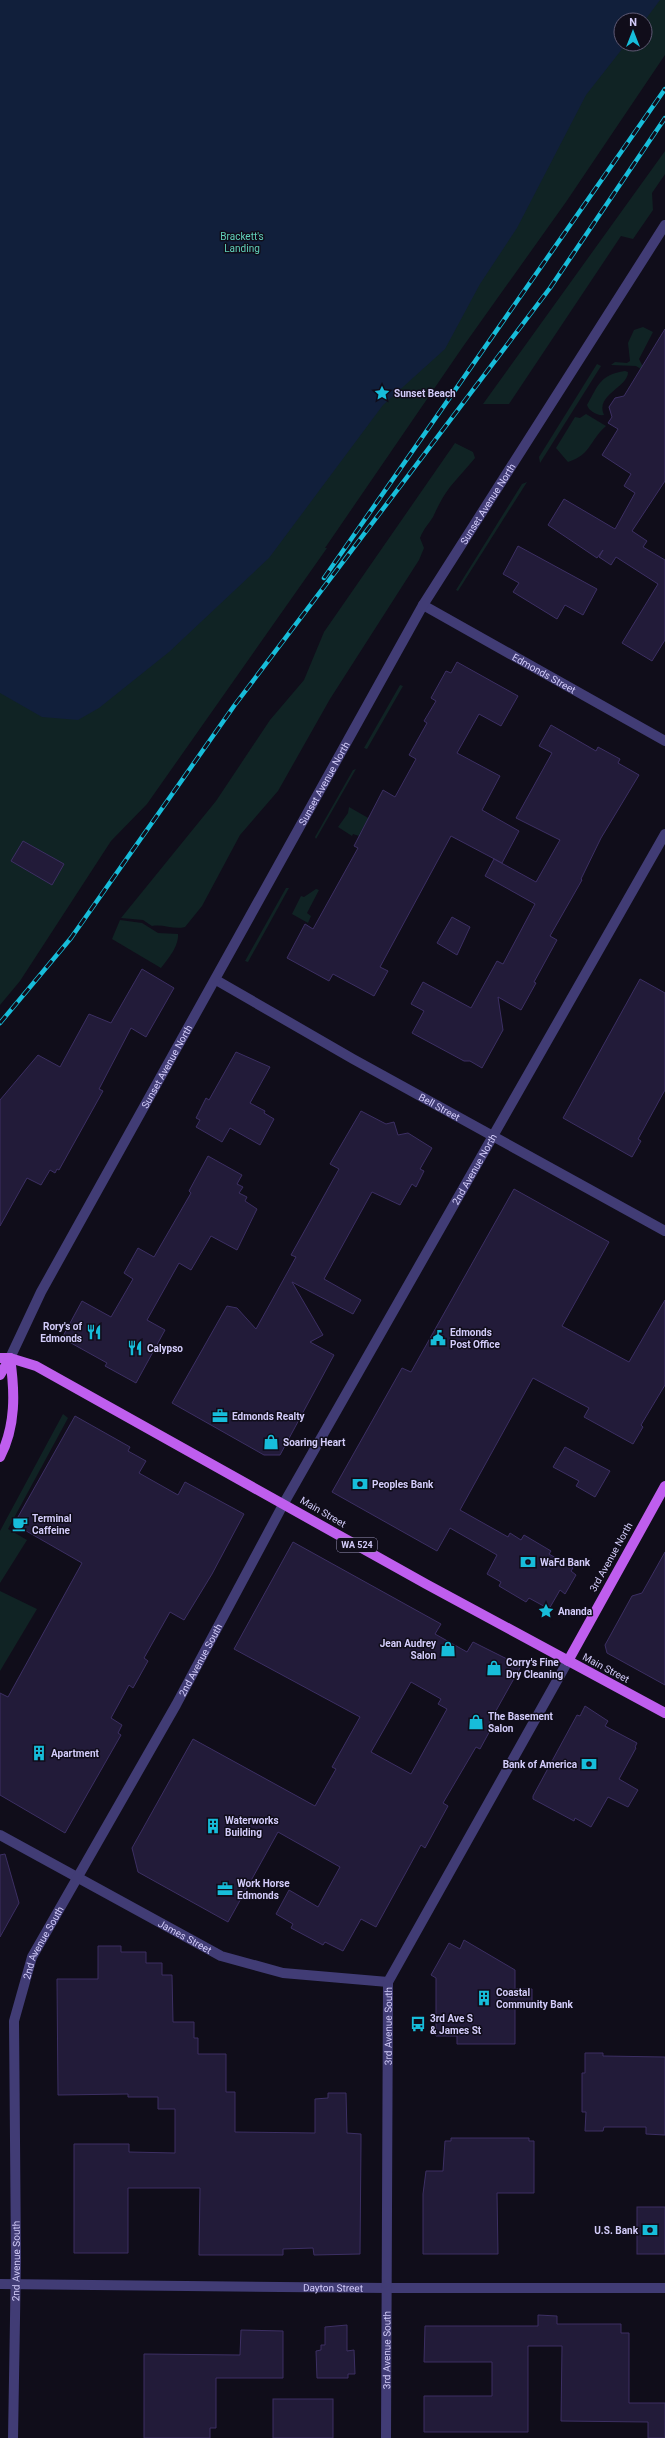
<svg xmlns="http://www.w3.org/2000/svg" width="665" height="2438" font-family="Roboto,sans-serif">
<rect width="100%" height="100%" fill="#100d1a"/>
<g fill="#102324" fill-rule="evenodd">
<path d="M0,0H665V55L566,202L462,348L325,548H327L147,804L111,841L20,981L0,1005ZM621,20H645V44H621Z"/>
<polygon points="665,151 665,174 652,193 653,210 633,239 621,236 509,404 483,404"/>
<polygon points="643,327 653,332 639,359 642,365 650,369 649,374 636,366 611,365 615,362 627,363 630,361 628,343 634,330"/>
<polygon points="597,364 601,366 540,463 539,457"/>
<path d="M625,371L628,372C628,388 595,394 604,415C597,416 589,411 587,405C599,384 600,375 625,371Z"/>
<path d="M586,414L606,426C589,441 591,455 568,462L556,448L575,417L580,418Z"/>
<path d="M455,443L473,452L475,458C467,468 458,477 450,487C443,496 438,506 433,517C428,525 424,528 420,538L424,548L419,560L330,699L278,791L240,835L202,906L185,927C174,930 164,924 152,926L143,920L121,918L216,801L270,720L304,680L324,632Z"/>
<polygon points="527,482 458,591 456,590 522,484"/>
<polygon points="400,685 403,686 367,749 364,748"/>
<polygon points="356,769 316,839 315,837 353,770"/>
<polygon points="349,807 370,819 359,836 353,834 352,836 338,827 348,813"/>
<polygon points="286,888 289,888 248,962 245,961"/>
<polygon points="316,889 319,890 307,913 311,916 308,923 292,914 301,896 304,897"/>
<path d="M120,920L142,923L158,933L178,934C179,946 168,959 161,968L112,939Z"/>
<polygon points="63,1414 68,1418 8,1529 27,1540 0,1583 0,1531"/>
<polygon points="0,1591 37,1609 0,1671"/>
</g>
<polygon fill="#111f3b" points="0,0 660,0 645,20 621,20 621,44 626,44 586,95 517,228 480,284 445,349 383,405 269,558 169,652 99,708 78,720 42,717 0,693"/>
<g fill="#221b39" stroke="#3c2f63" fill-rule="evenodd">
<polygon points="665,329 665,481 632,531 647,541 643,547 665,560 665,640 652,661 622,643 658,584 616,557 611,565 599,557 603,550 597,558 548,525 564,499 615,529 635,493 624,486 631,474 602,455 618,429 608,423 612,417 609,407 615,398 624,396"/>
<polygon points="518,546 597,589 583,615 565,605 557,619 513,592 519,583 503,574"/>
<polygon points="457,662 518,696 501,726 479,714 457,753 500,776 482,810 519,831 502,863 451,836 380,967 388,971 374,996 333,974 329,981 287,958 305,924 313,929 358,848 354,846 383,790 395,797 416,759 409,755 427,723 424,721 436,701 431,698 446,671 451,673"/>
<polygon points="551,725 596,751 598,747 620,759 618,763 639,775 601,838 581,879 582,880 550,936 557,940 534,982 536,983 521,1010 498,997 503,1030 482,1068 470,1061 464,1061 412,1033 424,1011 411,1004 423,982 471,1008 497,961 503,964 535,904 485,876 494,859 536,882 560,840 516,818 552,753 539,746"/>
<polygon points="23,841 64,864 52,885 11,861"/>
<polygon points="452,917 470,927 457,955 437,943"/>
<polygon points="142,969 174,988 146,1037 131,1028 99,1089 103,1091 59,1170 57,1169 55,1173 50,1170 41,1185 27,1178 0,1226 0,1100 38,1055 60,1067 89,1014 111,1023"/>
<polygon points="640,979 665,993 665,1090 638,1139 641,1141 632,1157 563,1118"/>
<polygon points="236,1052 270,1067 250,1103 265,1111 264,1113 274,1119 260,1145 230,1128 222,1142 196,1127 200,1120 196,1118 206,1098 209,1100"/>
<polygon points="361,1111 386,1124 394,1122 398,1135 408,1133 432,1148 420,1169 424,1171 416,1187 412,1184 400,1205 372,1192 324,1279 361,1300 353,1314 292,1282 323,1335 310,1342 334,1355 280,1455 264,1455 172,1403 227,1306 237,1308 256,1329 296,1257 291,1255 339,1169 330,1164"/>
<polygon points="208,1156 242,1175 237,1184 243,1187 239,1193 247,1197 245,1201 257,1209 237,1250 211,1236 191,1270 179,1263 147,1320 165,1330 136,1383 105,1366 107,1363 62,1338 82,1301 111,1317 133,1279 124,1273 138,1248 154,1257 191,1193 189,1191"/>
<polygon points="514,1189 609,1242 562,1326 629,1362 665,1300 665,1385 641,1425 643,1427 633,1444 584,1417 589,1408 533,1378 460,1510 508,1537 510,1533 521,1540 524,1535 551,1551 549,1554 573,1568 571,1571 576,1575 565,1594 560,1590 549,1609 529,1598 526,1602 499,1586 501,1582 487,1574 497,1555 450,1528 437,1551 332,1492 402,1368 411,1372"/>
<polygon points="75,1416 130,1447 128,1451 146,1461 139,1473 178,1495 185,1482 244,1514 212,1574 184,1620 170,1612 144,1658 148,1661 133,1688 129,1685 111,1718 122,1725 118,1733 121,1735 65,1833 0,1795 0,1693 8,1697 82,1563 14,1524"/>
<polygon points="565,1447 610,1471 595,1497 576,1486 579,1481 553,1467"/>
<path d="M293,1542L441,1624L435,1634L467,1652L473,1642L521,1666L488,1725L492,1727L480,1749L476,1747L443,1803L448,1806L425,1848L421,1845L376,1927L361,1919L343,1951L325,1942L323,1945L291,1928L293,1924L276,1914L289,1890L318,1907L340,1867L278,1832L228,1922L138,1872L132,1848L193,1739L315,1806L336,1769L332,1767L360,1717L234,1649ZM411,1682L441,1699L438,1704L447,1709L411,1774L371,1752Z"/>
<polygon points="665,1552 665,1685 607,1653 605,1645 632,1596 642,1593"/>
<polygon points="585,1706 608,1721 605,1726 637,1743 635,1747 636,1748 619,1779 638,1790 628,1807 608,1797 591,1827 575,1818 574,1821 533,1799 533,1796 577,1715 580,1716"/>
<polygon points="5,1854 19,1903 0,1937 0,1855"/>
<polygon points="464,1940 515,1970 515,1989 532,1989 532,2007 515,2007 515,2044 457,2044 457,2036 436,2036 436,1978 431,1975 449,1943 460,1949"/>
<polygon points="98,1946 121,1946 121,1952 146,1952 146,1963 162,1963 162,1975 172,1975 173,2022 194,2022 194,2038 198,2038 198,2054 226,2054 226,2092 235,2092 235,2132 315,2133 315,2099 328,2098 328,2093 346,2093 347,2133 361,2134 361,2142 360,2254 314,2255 313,2248 283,2249 283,2255 199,2255 200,2188 128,2188 128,2253 74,2253 74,2144 129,2144 129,2152 175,2153 175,2109 158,2109 158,2097 128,2097 128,2094 58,2095 57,1979 98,1979"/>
<polygon points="585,2053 603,2053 603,2056 665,2057 665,2135 646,2134 646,2127 604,2127 603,2131 585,2131 586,2112 582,2112 582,2073 585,2073"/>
<polygon points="451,2138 529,2138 529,2141 534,2141 534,2193 497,2193 498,2254 423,2254 423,2194 426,2171 443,2171 445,2141 451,2141"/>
<rect x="637" y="2207" width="28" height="47"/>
<polygon points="538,2315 557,2316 557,2324 621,2324 621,2333 629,2333 629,2403 665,2403 665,2438 648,2438 648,2422 561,2421 562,2346 528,2346 528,2432 424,2432 424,2396 492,2396 492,2362 424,2362 425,2326 538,2326"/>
<polygon points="347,2325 347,2351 354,2350 355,2374 348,2374 348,2378 317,2378 316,2351 321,2350 321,2345 325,2345 325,2327"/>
<polygon points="241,2330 283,2331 283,2378 216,2378 216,2428 210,2428 210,2438 144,2438 144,2354 240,2355"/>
<rect x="273" y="2399" width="60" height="39"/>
</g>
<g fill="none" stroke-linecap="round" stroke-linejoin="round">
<g stroke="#413c75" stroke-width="10">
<path id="s1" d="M423,605L665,741"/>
<path id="s2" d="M216,980L353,1059L665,1231"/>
<path id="s3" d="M10,1358L41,1292L423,605L665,225"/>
<path id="s4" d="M0,1835L221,1956L283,1973L388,1982"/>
<path id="s5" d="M0,2284L386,2288H665"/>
<path id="s6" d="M13,2438L16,2259L14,2021L32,1957L176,1705L284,1503L665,834"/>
<path id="s7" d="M386,2438L388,1982L568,1661"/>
</g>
<g stroke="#bf5eee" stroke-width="10">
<polyline points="0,1358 10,1358 36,1366 426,1584 665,1713"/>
<polyline points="0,1375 10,1358"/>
<path d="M0,1457C16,1426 15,1392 10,1358"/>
<polyline points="568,1661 665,1486"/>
</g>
<defs>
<g id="rail">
<polyline points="324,578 665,89"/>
<polyline points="0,1023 71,938 234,706 550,288 665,118"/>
</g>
</defs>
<use href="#rail" stroke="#17bdda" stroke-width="4.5"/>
<use href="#rail" stroke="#100d1a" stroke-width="3" stroke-dasharray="9" stroke-linecap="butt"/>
</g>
<defs>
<symbol id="sight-bare" viewBox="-9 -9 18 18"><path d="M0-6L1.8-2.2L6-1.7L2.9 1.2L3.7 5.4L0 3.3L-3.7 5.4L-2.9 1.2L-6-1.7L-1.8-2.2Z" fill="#17bdda" stroke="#100d1a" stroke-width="2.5" paint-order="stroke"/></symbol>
<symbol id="restaurant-bare" viewBox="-9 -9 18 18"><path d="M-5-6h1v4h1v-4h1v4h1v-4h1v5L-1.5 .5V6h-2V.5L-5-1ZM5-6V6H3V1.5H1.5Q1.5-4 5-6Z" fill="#17bdda" stroke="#100d1a" stroke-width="2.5" paint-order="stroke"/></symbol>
<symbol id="civic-bare" viewBox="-9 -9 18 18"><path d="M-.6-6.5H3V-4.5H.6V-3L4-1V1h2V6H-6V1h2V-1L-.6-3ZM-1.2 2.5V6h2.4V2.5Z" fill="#17bdda" stroke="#100d1a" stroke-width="2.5" paint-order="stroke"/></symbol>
<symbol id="office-bare" viewBox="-9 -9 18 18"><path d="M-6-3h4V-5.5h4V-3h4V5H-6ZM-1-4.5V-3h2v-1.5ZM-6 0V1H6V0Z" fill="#17bdda" stroke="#100d1a" stroke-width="2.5" paint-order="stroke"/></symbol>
<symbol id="shop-bare" viewBox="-9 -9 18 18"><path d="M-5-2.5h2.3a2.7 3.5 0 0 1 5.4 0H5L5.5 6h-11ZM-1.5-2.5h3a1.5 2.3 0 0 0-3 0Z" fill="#17bdda" stroke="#100d1a" stroke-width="2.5" paint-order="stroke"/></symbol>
<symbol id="bank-bare" viewBox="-9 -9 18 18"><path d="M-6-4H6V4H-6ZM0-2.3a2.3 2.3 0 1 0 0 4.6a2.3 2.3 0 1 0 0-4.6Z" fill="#17bdda" stroke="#100d1a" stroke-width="2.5" paint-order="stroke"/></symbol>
<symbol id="cafe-bare" viewBox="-9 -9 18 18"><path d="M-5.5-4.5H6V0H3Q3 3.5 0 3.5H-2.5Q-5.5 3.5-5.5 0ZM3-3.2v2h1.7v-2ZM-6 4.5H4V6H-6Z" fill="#17bdda" stroke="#100d1a" stroke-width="2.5" paint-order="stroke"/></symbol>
<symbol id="building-bare" viewBox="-9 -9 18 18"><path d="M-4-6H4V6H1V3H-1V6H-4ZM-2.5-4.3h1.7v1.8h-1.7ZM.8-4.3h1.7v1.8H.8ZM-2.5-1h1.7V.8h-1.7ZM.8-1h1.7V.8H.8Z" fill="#17bdda" stroke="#100d1a" stroke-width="2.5" paint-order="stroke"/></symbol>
<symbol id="bus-bare" viewBox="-9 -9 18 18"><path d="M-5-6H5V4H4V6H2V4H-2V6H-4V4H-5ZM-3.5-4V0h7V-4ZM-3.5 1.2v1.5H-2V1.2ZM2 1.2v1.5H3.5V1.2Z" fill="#17bdda" stroke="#100d1a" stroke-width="2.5" paint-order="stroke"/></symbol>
</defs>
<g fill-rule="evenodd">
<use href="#sight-bare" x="371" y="382" width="22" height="22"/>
<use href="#restaurant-bare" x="83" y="1321" width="22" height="22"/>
<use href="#civic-bare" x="427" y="1327" width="22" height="22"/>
<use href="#restaurant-bare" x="124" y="1337" width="22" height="22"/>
<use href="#office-bare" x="209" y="1405" width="22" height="22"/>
<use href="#shop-bare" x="260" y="1431" width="22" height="22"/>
<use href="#bank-bare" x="349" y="1473" width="22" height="22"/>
<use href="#cafe-bare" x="9" y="1513" width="22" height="22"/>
<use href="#bank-bare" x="517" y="1551" width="22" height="22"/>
<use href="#sight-bare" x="535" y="1600" width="22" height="22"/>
<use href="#shop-bare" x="437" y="1638" width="22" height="22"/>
<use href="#shop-bare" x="483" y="1657" width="22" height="22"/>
<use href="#shop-bare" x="465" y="1711" width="22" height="22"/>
<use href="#building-bare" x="28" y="1742" width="22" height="22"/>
<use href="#bank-bare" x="578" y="1753" width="22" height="22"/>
<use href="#building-bare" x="202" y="1815" width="22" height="22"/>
<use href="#office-bare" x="214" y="1878" width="22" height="22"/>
<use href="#building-bare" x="473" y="1987" width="22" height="22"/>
<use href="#bus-bare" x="407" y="2013" width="22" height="22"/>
<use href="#bank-bare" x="639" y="2219" width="22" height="22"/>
</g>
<g text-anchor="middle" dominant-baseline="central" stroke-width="3" stroke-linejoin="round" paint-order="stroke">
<rect fill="#100d1a" stroke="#9893b7" stroke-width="1" x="337" y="1538" width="40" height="14" rx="3"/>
<g font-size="9" font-weight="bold" fill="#d3ccfa">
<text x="357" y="1545">WA 524</text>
</g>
<g font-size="10" fill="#61d0ba" stroke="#100d1a">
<text x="242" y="236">Brackett's<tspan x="242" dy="12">Landing</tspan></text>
</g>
<g font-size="10" font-weight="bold" fill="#d3ccfa" stroke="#100d1a" text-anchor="start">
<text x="394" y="393">Sunset Beach</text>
<text x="82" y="1326" text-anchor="end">Rory's of<tspan x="82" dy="12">Edmonds</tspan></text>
<text x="450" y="1332">Edmonds<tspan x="450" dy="12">Post Office</tspan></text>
<text x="147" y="1348">Calypso</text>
<text x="232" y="1416">Edmonds Realty</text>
<text x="283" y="1442">Soaring Heart</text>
<text x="372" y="1484">Peoples Bank</text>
<text x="32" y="1518">Terminal<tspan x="32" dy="12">Caffeine</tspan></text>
<text x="540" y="1562">WaFd Bank</text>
<text x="558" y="1611">Ananda</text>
<text x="436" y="1643" text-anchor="end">Jean Audrey<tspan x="436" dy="12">Salon</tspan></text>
<text x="506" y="1662">Corry's Fine<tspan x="506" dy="12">Dry Cleaning</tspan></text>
<text x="488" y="1716">The Basement<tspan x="488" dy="12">Salon</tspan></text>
<text x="51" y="1753">Apartment</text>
<text x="577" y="1764" text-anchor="end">Bank of America</text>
<text x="225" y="1820">Waterworks<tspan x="225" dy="12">Building</tspan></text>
<text x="237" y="1883">Work Horse<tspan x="237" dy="12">Edmonds</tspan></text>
<text x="496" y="1992">Coastal<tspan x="496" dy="12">Community Bank</tspan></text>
<text x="430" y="2018">3rd Ave S<tspan x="430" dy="12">&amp; James St</tspan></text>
<text x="638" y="2230" text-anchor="end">U.S. Bank</text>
</g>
<g font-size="10" fill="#d3ccfa" stroke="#100d1a">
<text stroke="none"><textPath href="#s3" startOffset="979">Sunset Avenue North</textPath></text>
<text stroke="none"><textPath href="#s1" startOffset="139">Edmonds Street</textPath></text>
<text stroke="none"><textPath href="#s3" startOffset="655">Sunset Avenue North</textPath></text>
<text stroke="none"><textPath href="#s3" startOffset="331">Sunset Avenue North</textPath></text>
<text stroke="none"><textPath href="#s2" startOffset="257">Bell Street</textPath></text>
<text stroke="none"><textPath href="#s6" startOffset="1387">2nd Avenue North</textPath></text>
<text transform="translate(323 1512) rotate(30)">Main Street</text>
<text transform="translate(611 1557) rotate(-61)">3rd Avenue North</text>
<text stroke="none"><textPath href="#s6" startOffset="825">2nd Avenue South</textPath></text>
<text transform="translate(606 1668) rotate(28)">Main Street</text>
<text stroke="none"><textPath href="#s4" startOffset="211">James Street</textPath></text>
<text stroke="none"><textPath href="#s6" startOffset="501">2nd Avenue South</textPath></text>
<text stroke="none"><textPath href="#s7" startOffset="412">3rd Avenue South</textPath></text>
<text stroke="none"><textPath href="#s6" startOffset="177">2nd Avenue South</textPath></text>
<text stroke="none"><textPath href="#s5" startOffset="333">Dayton Street</textPath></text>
<text stroke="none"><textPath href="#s7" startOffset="88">3rd Avenue South</textPath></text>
</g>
</g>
<g transform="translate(633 32)"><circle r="19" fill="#100d1a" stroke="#5e5974"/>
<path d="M0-3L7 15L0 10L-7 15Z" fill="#17bdda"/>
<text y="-6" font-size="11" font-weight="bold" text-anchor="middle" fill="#d3ccfa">N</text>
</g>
</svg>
